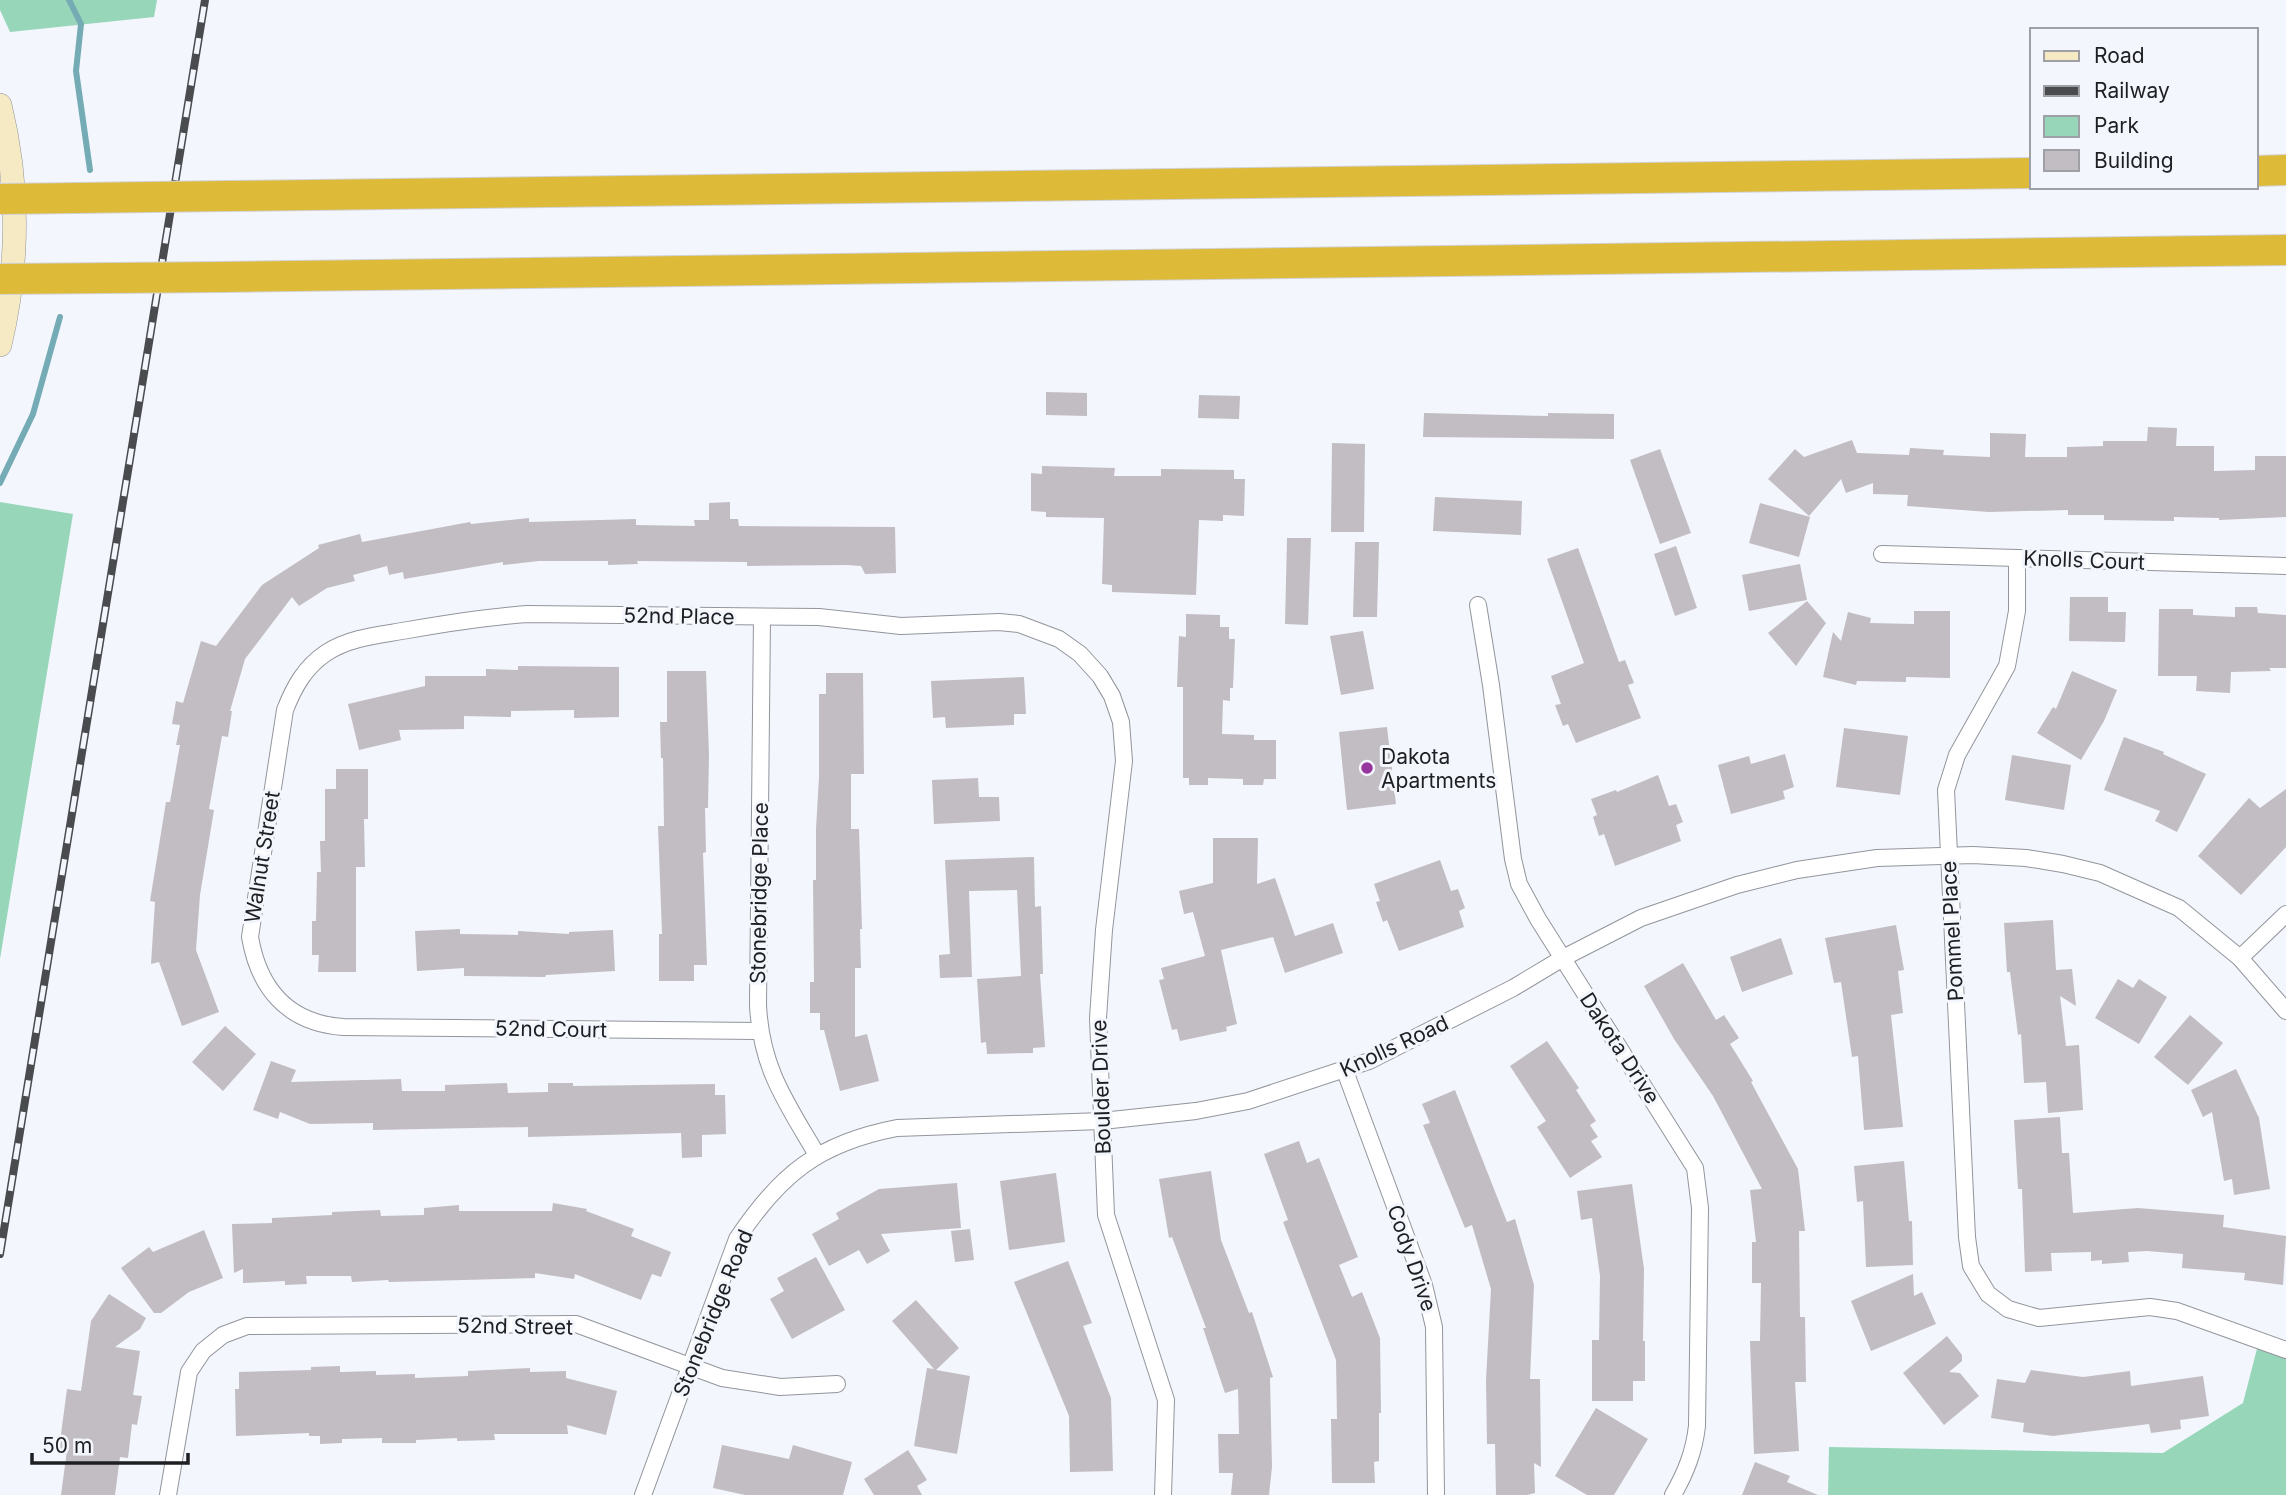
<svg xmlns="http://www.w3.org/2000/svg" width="2286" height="1495" font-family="Inter,sans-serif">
<rect width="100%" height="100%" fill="#f3f6fd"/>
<g fill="#98d6ba">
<polygon points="0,0 157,0 154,17 10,32 0,10"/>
<polygon points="0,502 73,514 0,959"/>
<polygon points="2259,1341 2286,1350 2286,1495 1828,1495 1829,1447 2163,1453 2243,1403"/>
</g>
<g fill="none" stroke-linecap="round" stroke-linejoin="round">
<g stroke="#74abb4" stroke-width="6">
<polyline points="69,0 81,24 76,71 90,170"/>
<polyline points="0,483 33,414 60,317"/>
</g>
</g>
<g fill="#c2bdc3">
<polygon points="1046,392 1087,393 1087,416 1046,415"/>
<polygon points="1199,395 1240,396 1239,419 1198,418"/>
<polygon points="1424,413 1548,416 1548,413 1614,414 1614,439 1423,437"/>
<polygon points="2148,427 2177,428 2176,446 2214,446 2214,471 2255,470 2255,456 2286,456 2286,517 2219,520 2219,518 2174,517 2174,521 2104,520 2104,515 2068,515 2068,510 1989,512 1907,506 1908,495 1873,494 1873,483 1846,493 1841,479 1809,516 1768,479 1795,449 1804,457 1852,440 1857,453 1909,455 1910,448 1944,450 1943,455 1990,457 1990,433 2026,434 2025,457 2067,457 2067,447 2103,446 2103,441 2147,441"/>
<polygon points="1332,443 1365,444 1364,532 1331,532"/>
<polygon points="1660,449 1691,533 1660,544 1630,460"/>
<polygon points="1042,466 1115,468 1114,476 1161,476 1161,469 1234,470 1234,479 1245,479 1244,516 1223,515 1223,521 1199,520 1196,595 1112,592 1112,585 1102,584 1104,518 1046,517 1046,512 1031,511 1031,473 1042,474"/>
<polygon points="1435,497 1522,501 1521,535 1433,531"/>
<polygon points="730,502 730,519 738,519 739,526 895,527 896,573 865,574 861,566 847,565 747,566 747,562 637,561 638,564 608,565 608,561 539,561 503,565 503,562 404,579 403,572 389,575 387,566 353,575 355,581 327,588 299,606 292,597 245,659 230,711 232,711 228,737 222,736 209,809 214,810 200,895 196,950 219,1012 182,1026 159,962 151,964 155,902 150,901 166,802 170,802 180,745 176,745 180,725 172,724 176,701 183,703 201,641 216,646 262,585 319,548 318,545 360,534 362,542 470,522 471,524 529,518 529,522 636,519 636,525 695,526 694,520 709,520 709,503"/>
<polygon points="1760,503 1810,517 1799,557 1749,543"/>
<polygon points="1287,538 1311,538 1308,625 1285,624"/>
<polygon points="1355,542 1379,542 1377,617 1353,617"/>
<polygon points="1676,546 1697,608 1675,616 1654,554"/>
<polygon points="1578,548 1619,662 1625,660 1634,683 1628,685 1641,718 1576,743 1568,724 1563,726 1555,705 1561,704 1551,676 1584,663 1547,559"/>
<polygon points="1800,564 1807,600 1749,611 1742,575"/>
<polygon points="2070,597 2108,597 2108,612 2126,612 2125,642 2069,641"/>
<polygon points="1807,601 1826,623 1796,666 1768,633"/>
<polygon points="2235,607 2257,607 2258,613 2286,615 2286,668 2269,668 2271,671 2231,672 2230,693 2196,691 2197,676 2158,676 2159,609 2193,609 2193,615 2235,617"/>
<polygon points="1914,611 1950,611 1950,678 1906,677 1906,682 1857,681 1856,685 1823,677 1833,632 1841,641 1848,612 1871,618 1870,623 1914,624"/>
<polygon points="1186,614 1220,615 1220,627 1229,627 1229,639 1235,639 1233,688 1230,688 1230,701 1223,700 1222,734 1254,735 1254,740 1276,740 1276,779 1264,779 1263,785 1243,785 1243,779 1208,778 1208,785 1189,785 1189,778 1183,778 1183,687 1177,687 1179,636 1186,637"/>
<polygon points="1363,631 1374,689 1341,695 1330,636"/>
<polygon points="518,666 619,667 619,717 574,718 574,710 511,711 511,717 464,716 464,729 399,730 401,740 359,750 348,704 425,686 425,676 486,676 486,669 518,670"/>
<polygon points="667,671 706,671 709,755 708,808 705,808 706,852 703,853 707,965 694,965 694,981 659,981 659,934 662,934 658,826 664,826 663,758 661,758 660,722 667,722"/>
<polygon points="2072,671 2117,690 2104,721 2081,760 2037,733 2053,707 2056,709"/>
<polygon points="826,673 863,673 864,774 851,774 851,829 859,829 862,929 860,929 861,968 855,968 855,1037 867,1034 879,1081 840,1091 824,1030 820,1030 820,1013 810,1013 810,982 814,982 813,880 816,880 816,829 819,777 819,694 826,694"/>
<polygon points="1024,677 1026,714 1014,714 1014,725 946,728 945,717 933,718 931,681"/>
<polygon points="1387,727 1396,804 1347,810 1339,732"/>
<polygon points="1844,728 1908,736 1900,795 1836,787"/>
<polygon points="2124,737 2164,752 2163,754 2206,774 2177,832 2155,821 2160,811 2104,790"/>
<polygon points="1785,754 1794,787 1783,791 1785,799 1731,814 1718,765 1749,756 1751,764"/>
<polygon points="2012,755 2071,765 2064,810 2005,800"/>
<polygon points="336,769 368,769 368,819 364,819 365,867 356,867 356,972 318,972 319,955 312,955 312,921 316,921 317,872 321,872 320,841 325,841 325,789 336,789"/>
<polygon points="1658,775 1669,806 1676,804 1683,822 1676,825 1681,841 1615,866 1604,834 1599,836 1593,817 1597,815 1591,799 1616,790 1617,792"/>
<polygon points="978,778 979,797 999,797 1000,821 934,824 932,780"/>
<polygon points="2286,789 2286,847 2241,895 2198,856 2249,798 2260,808"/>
<polygon points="1213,838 1258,838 1257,884 1275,878 1295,936 1333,923 1343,953 1285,973 1273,937 1221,950 1237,1024 1226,1027 1227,1031 1180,1041 1177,1029 1172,1030 1159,980 1164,979 1161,968 1205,956 1193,912 1184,914 1179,891 1213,883"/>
<polygon points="1034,857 1035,907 1041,906 1043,974 1040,974 1045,1047 1033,1048 1033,1053 987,1054 986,1042 981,1043 977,979 1021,976 1017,890 969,891 972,977 940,978 939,955 950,954 945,860"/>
<polygon points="1440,860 1451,891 1458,889 1465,908 1459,911 1464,927 1399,951 1387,920 1383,922 1376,902 1380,901 1374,884"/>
<polygon points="2053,920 2056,970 2072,969 2076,1006 2060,996 2066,1046 2079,1045 2083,1110 2048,1113 2046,1082 2024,1083 2021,1034 2018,1035 2010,972 2007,972 2004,923"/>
<polygon points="1896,925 1904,970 1898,971 1903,1013 1891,1015 1903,1127 1864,1130 1858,1056 1852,1057 1841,982 1834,983 1825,938"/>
<polygon points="460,929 460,934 518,935 518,931 569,934 569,932 613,930 615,971 546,975 545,977 464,976 464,968 417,971 415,931"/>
<polygon points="1781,938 1793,974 1742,992 1730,957"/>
<polygon points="1683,963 1716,1020 1724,1015 1739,1038 1730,1044 1753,1081 1751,1082 1798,1169 1805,1231 1799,1231 1800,1317 1805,1317 1806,1382 1795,1382 1799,1451 1754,1454 1750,1341 1760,1341 1761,1283 1752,1283 1752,1242 1756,1242 1750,1190 1762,1189 1713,1096 1674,1039 1644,986"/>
<polygon points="2118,979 2133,988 2139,979 2167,997 2139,1044 2095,1018"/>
<polygon points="2190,1015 2223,1043 2188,1085 2154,1057"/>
<polygon points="225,1026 256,1054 223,1091 192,1062"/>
<polygon points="1547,1041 1579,1088 1576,1090 1596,1121 1590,1125 1598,1137 1591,1141 1602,1157 1570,1178 1537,1127 1546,1121 1510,1066"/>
<polygon points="271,1061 296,1070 291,1082 401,1079 402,1091 445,1091 445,1085 507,1083 508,1093 548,1092 548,1083 573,1083 573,1086 715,1084 715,1095 725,1095 726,1134 702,1135 702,1157 682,1158 681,1133 528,1137 528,1127 373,1130 373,1123 310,1124 280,1112 278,1119 253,1110"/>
<polygon points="2236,1069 2259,1118 2270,1189 2234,1195 2232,1179 2224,1181 2212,1112 2203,1117 2191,1090"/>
<polygon points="1455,1090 1507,1222 1515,1219 1534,1285 1530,1379 1540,1379 1541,1467 1534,1463 1535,1493 1527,1495 1496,1495 1495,1444 1487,1444 1486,1380 1491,1289 1472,1225 1465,1228 1423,1125 1430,1123 1422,1104"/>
<polygon points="2060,1117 2062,1153 2069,1153 2073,1213 2138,1208 2224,1215 2223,1227 2286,1236 2283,1285 2244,1280 2245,1273 2182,1268 2183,1254 2147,1251 2128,1252 2129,1262 2102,1264 2102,1260 2091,1261 2091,1252 2051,1253 2052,1271 2025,1272 2022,1189 2018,1189 2014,1120"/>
<polygon points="1299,1141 1307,1163 1319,1158 1358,1257 1339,1265 1352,1297 1362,1292 1380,1338 1381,1413 1379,1413 1379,1461 1374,1462 1375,1483 1332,1483 1331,1419 1337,1419 1336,1360 1283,1222 1288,1220 1264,1154"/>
<polygon points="1904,1161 1909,1221 1912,1221 1913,1265 1866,1267 1863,1201 1857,1202 1854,1166"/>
<polygon points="1211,1171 1221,1240 1249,1313 1252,1312 1273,1377 1270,1378 1272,1467 1269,1495 1231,1495 1233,1473 1219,1473 1218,1434 1239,1434 1238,1389 1225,1393 1203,1328 1206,1328 1172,1237 1169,1238 1159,1179"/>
<polygon points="1056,1173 1065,1242 1009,1250 1000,1181"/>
<polygon points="957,1183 961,1228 881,1234 890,1251 867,1264 859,1250 829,1266 812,1234 839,1219 836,1213 879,1189"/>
<polygon points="1632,1184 1644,1269 1643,1341 1645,1341 1645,1381 1633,1381 1633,1401 1592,1401 1592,1340 1599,1340 1600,1276 1592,1218 1581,1220 1577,1191"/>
<polygon points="553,1203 587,1209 586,1211 634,1229 631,1236 671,1252 661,1277 652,1274 641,1300 575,1274 574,1279 535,1273 535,1278 389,1282 388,1280 352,1282 351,1276 306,1276 307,1284 285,1285 285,1281 243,1283 243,1269 234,1273 232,1224 272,1223 272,1218 332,1215 332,1212 380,1210 381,1216 424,1215 424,1208 459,1205 459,1211 552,1211"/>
<polygon points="970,1229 974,1260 955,1262 951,1231"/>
<polygon points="204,1230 223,1278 189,1292 161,1313 154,1313 121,1268 149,1247 153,1252"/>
<polygon points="816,1257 845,1310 792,1339 770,1299 784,1291 777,1278"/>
<polygon points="1068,1261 1092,1323 1083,1326 1111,1398 1113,1471 1070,1472 1069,1416 1014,1282"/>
<polygon points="1913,1274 1914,1296 1922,1292 1936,1324 1871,1351 1851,1301"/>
<polygon points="109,1294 146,1318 140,1329 115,1347 140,1351 133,1395 142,1396 137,1425 132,1424 128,1458 120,1457 115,1495 61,1495 67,1450 59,1449 67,1389 81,1391 91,1321"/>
<polygon points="916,1300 959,1348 936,1370 970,1376 957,1454 914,1446 927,1368 934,1369 892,1321"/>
<polygon points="1947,1336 1962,1355 1962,1361 1949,1372 1960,1373 1979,1396 1944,1425 1903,1373"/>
<polygon points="340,1366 340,1372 376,1371 376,1375 415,1374 415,1378 468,1376 468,1371 530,1368 530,1372 566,1371 566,1378 617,1391 606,1435 567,1425 568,1434 494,1434 495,1440 457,1441 457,1438 416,1440 416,1443 382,1443 382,1438 342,1439 342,1443 320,1444 320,1436 309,1436 309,1433 236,1436 235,1389 239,1389 239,1372 311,1370 311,1367"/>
<polygon points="2031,1370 2083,1377 2130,1371 2131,1386 2203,1376 2209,1416 2180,1420 2181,1429 2151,1433 2149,1424 2053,1436 2023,1432 2024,1423 1991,1418 1997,1379 2025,1383"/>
<polygon points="1596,1408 1648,1439 1614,1495 1587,1495 1555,1476"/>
<polygon points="722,1445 789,1459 793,1445 852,1462 843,1495 745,1495 713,1488"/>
<polygon points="908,1450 927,1480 917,1486 922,1495 874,1495 864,1479"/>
<polygon points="1755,1462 1790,1476 1787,1482 1818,1495 1742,1495"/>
</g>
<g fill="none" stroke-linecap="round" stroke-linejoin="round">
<defs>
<g id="minor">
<polyline points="1882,554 2286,566"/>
<polyline points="2017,558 2017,611 2007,666 1957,755 1946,790 1967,1237 1971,1266 1988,1294 2008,1309 2039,1318 2150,1307 2177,1311 2286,1350"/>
<path d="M1478,605L1491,685L1513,859L1519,884L1538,919L1695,1168L1700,1208L1697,1426C1694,1452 1686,1472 1673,1495"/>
<path d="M762,617L758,1005C761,1068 786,1102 817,1155"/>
<polyline points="2240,958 2286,914"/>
<path d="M759,1031L343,1027C288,1023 259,989 250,937L285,710C294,687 305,667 326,653C350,637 380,635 408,630C448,623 487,617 527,614L819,617L901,626L999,622L1019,624L1059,639L1080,654L1100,676L1112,696L1121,722L1124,761L1104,930L1098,1018L1106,1215L1166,1400L1163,1495"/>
<polyline points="1345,1071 1424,1285 1434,1327 1436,1495"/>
<polyline points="168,1495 189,1372 203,1351 223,1335 247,1326 576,1324 722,1378 780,1387 837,1384"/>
<path d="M643,1495L737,1239C780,1174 819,1143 897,1128L1102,1121L1196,1111L1248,1101L1369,1061L1513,988L1563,958L1641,918L1737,885L1797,870L1877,858L1973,855L2026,858L2063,864L2100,873L2179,908L2240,958L2286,1011"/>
</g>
<path id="secondary" d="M0,105C20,186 19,265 0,345"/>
<g id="motorway">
<polyline points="2256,171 2286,170"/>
<polyline points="227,196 2032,173"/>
<polyline points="222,277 2286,250"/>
</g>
</defs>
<use href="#minor" stroke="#92959b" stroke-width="18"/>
<use href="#secondary" stroke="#92959b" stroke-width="24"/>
<use href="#motorway" stroke="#d2d2d3" stroke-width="32"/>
<use href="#minor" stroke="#fff" stroke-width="16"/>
<use href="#secondary" stroke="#f5eac3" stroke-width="23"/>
<use href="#motorway" stroke="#ddba38" stroke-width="30"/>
<defs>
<polyline id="rail" points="0,1254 205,0"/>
</defs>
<use href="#rail" stroke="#494b4e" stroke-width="8"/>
<use href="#rail" stroke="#f3f6fd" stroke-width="5" stroke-dasharray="16" stroke-linecap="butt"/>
<defs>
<g id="motorway-bridge">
<polyline points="0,199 227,196"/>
<polyline points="0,279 222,277"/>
</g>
</defs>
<use href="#motorway-bridge" stroke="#d2d2d3" stroke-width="32" stroke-linecap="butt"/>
<use href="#motorway-bridge" stroke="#ddba38" stroke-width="30"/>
</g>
<circle fill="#95359d" stroke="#f3f6fd" stroke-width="2.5" cx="1367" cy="768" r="7"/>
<g text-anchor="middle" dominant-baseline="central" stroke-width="6" stroke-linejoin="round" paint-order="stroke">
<g font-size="21" fill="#1e1f22" stroke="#f3f6fd">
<text transform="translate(2084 560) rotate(2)">Knolls Court</text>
<text transform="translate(679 616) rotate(1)">52nd Place</text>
<text transform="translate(262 857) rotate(-81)">Walnut Street</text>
<text transform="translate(759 893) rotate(-89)">Stonebridge Place</text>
<text transform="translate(1952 931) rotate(-93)">Pommel Place</text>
<text transform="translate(551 1029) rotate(1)">52nd Court</text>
<text transform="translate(1394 1046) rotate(-25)">Knolls Road</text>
<text transform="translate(1620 1048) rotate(57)">Dakota Drive</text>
<text transform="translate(1101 1087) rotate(-92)">Boulder Drive</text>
<text transform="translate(1412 1258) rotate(71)">Cody Drive</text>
<text transform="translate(713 1313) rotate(-68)">Stonebridge Road</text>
<text transform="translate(515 1326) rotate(1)">52nd Street</text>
</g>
<g font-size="21" fill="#1e1f22" stroke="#f3f6fd" text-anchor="start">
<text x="1381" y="756">Dakota<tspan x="1381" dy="24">Apartments</tspan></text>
</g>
</g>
<rect x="2030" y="28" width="228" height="161" fill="#f3f6fd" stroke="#9ea0a5" stroke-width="2"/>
<rect x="2044" y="51" width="35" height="10" fill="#f5eac3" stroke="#9ea0a5" stroke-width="2"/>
<text x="2094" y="63" font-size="21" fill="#1e1f22">Road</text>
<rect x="2044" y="86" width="35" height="10" fill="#494b4e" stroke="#9ea0a5" stroke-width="2"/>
<text x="2094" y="98" font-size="21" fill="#1e1f22">Railway</text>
<rect x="2044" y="116" width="35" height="21" fill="#98d6ba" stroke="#9ea0a5" stroke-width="2"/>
<text x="2094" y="133" font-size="21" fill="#1e1f22">Park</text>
<rect x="2044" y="150" width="35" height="21" fill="#c2bdc3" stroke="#9ea0a5" stroke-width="2"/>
<text x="2094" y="168" font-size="21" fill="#1e1f22">Building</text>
<path d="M32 1453v10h156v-10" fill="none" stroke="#1e1f22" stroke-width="3.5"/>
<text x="42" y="1453" font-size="21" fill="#1e1f22" stroke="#f3f6fd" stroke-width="5" paint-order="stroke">50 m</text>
</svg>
